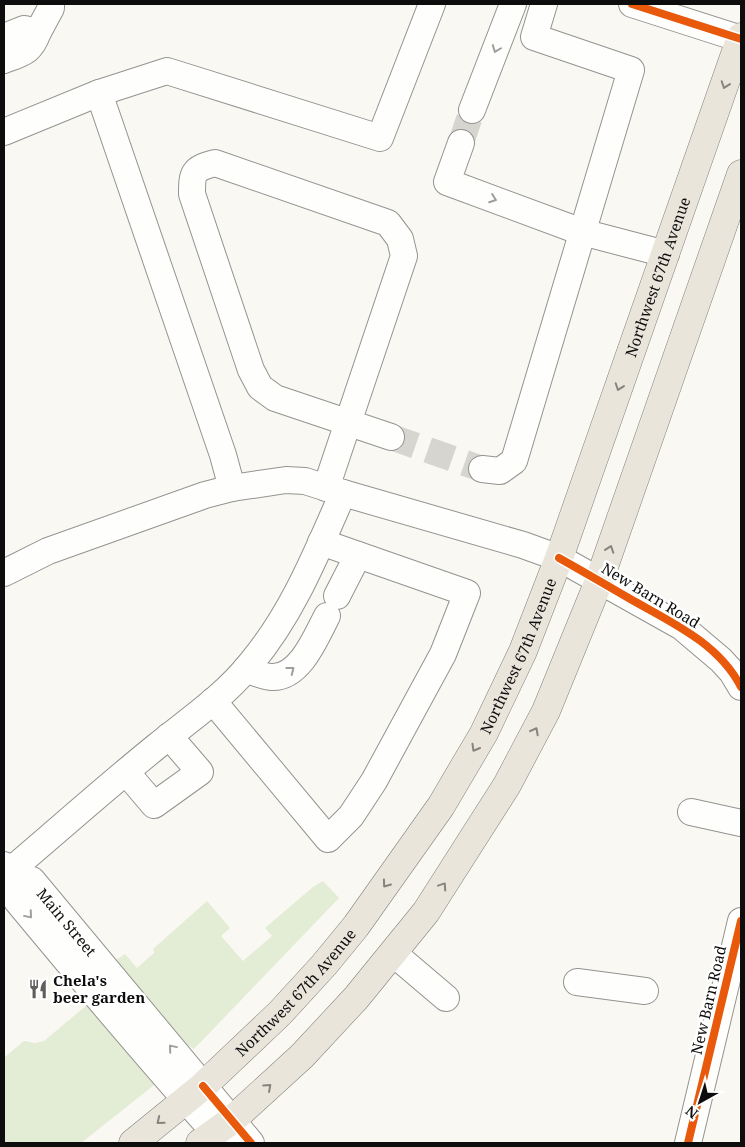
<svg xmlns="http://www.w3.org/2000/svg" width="745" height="1147" font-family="'Noto Serif',serif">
<rect width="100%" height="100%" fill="#faf8f2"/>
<g fill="#e3ecd4">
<polygon points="323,881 339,898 194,1049 177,1039 114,961 125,954 137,968 154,953 153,949 207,901 230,928 221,936 243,961 272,936 265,928 313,887"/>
<polygon points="87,1005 154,1085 81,1143 4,1143 4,1058 24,1041 35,1043 44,1041"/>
</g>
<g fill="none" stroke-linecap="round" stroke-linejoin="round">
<g stroke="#d6d5d0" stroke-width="26" stroke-dasharray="26 13" stroke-linecap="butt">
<polyline points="461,143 472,110"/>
<polyline points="391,437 482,469"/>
</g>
<defs>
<g id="minor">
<polyline points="632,4 741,39"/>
<polyline points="4,37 24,29 38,32 51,8 51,4"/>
<path d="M4,60C23,53 31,52 38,32"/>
<polyline points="472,110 513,4"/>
<polyline points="4,132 99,93"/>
<polyline points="461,143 447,182 582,232 666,254"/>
<polyline points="482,469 500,471 514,461 631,70 534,37 544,4"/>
<polyline points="232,488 223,455 99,93 167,71 380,138 432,4"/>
<path d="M326,488L404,256L400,239L388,223L215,163C193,169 192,172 192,194L251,370L260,387L275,398L391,437"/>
<polyline points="4,573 48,551 205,495 232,488 286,480 305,481 343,493 523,545 559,558 682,627 721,660 732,672 741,687"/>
<polyline points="337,596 358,555"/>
<path d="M246,669C254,672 264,677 272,677C300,678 316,637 327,616"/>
<polyline points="213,701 328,839 351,816 374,781 443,654 467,593 321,542"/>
<polyline points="126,772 154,805 200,772 169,736"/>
<polyline points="691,812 741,823"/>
<path d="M4,865L9,872L17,901C85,983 153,1064 224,1143"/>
<path id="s1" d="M9,872L32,880L251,1143"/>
<path d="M4,876C55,833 105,788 157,746C189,720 225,696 251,663C293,613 317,552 343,493"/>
<polyline points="393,953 446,998"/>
<polyline points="577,982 645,991"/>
<polyline points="688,1143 741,921"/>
</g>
<g id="major">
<path id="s2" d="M133,1143L203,1086L280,1013L324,965L356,926L441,806L484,733L523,651L559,558L741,37"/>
<polyline points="200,1143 232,1120 302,1056 356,998 426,912 507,785 546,711 599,581 741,174"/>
</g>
</defs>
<use href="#minor" stroke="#949390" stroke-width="28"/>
<use href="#major" stroke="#81807d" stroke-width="29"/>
<use href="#minor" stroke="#fefefd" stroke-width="26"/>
<use href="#major" stroke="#e9e5db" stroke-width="28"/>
<defs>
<g id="cycleway">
<polyline points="632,4 741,39"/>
<path d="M559,558C584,572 608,586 632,600C673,623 719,644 741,687"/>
<polyline points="203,1086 251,1143"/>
<polyline points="688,1143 741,921"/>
</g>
</defs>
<use href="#cycleway" stroke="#fff" stroke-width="11"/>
<use href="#cycleway" stroke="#e8590c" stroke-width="8"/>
</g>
<defs><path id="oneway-chevron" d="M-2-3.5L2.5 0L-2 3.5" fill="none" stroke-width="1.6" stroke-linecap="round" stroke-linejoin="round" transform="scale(1.25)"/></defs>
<g stroke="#9e9e9d">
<use href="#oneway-chevron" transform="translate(496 49) rotate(111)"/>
<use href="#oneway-chevron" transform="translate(493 199) rotate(20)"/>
<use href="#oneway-chevron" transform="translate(291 670) rotate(-38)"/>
<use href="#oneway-chevron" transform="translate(29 915) rotate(50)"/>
<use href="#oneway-chevron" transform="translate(172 1048) rotate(-130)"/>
</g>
<g stroke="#86847e">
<use href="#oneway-chevron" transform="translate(725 85) rotate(109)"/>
<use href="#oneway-chevron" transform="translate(619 387) rotate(109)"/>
<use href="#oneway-chevron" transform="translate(610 549) rotate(-71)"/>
<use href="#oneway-chevron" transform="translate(535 731) rotate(-62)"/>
<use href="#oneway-chevron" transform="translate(475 748) rotate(120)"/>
<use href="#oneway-chevron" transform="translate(386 884) rotate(126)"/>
<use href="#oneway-chevron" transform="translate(443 886) rotate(-56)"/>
<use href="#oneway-chevron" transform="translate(268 1087) rotate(-42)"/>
<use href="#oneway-chevron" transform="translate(160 1121) rotate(141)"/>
</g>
<defs>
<symbol id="restaurant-bare" viewBox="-9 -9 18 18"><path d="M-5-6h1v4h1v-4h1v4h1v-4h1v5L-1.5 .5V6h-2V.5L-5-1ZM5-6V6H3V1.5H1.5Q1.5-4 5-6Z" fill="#605f5d" stroke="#fff" stroke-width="2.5" paint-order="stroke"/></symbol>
</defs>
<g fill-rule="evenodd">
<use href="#restaurant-bare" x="24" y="975" width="28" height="28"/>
</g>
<g text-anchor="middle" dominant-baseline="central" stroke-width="5" stroke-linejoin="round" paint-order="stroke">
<g font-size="15" fill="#0d0d0d" stroke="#fff">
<text stroke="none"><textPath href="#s2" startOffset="1032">Northwest 67th Avenue</textPath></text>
<text transform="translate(651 595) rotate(31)">New Barn Road</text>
<text stroke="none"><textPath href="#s2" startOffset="628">Northwest 67th Avenue</textPath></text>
<text stroke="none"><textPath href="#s1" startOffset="79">Main Street</textPath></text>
<text stroke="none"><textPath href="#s2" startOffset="222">Northwest 67th Avenue</textPath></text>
<text transform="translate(708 1000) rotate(-77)">New Barn Road</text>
</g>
<g font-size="15" font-weight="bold" fill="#0d0d0d" stroke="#fff" text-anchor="start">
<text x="53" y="980">Chela's<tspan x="53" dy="17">beer garden</tspan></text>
</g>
</g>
<rect width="745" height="1147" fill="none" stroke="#0d0d0d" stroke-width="10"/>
<g transform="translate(700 1102) rotate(219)" stroke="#ffffff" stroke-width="4" paint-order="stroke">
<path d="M0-4L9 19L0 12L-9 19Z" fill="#0d0d0d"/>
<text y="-8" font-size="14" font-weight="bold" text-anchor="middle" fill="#0d0d0d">N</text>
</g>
</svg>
